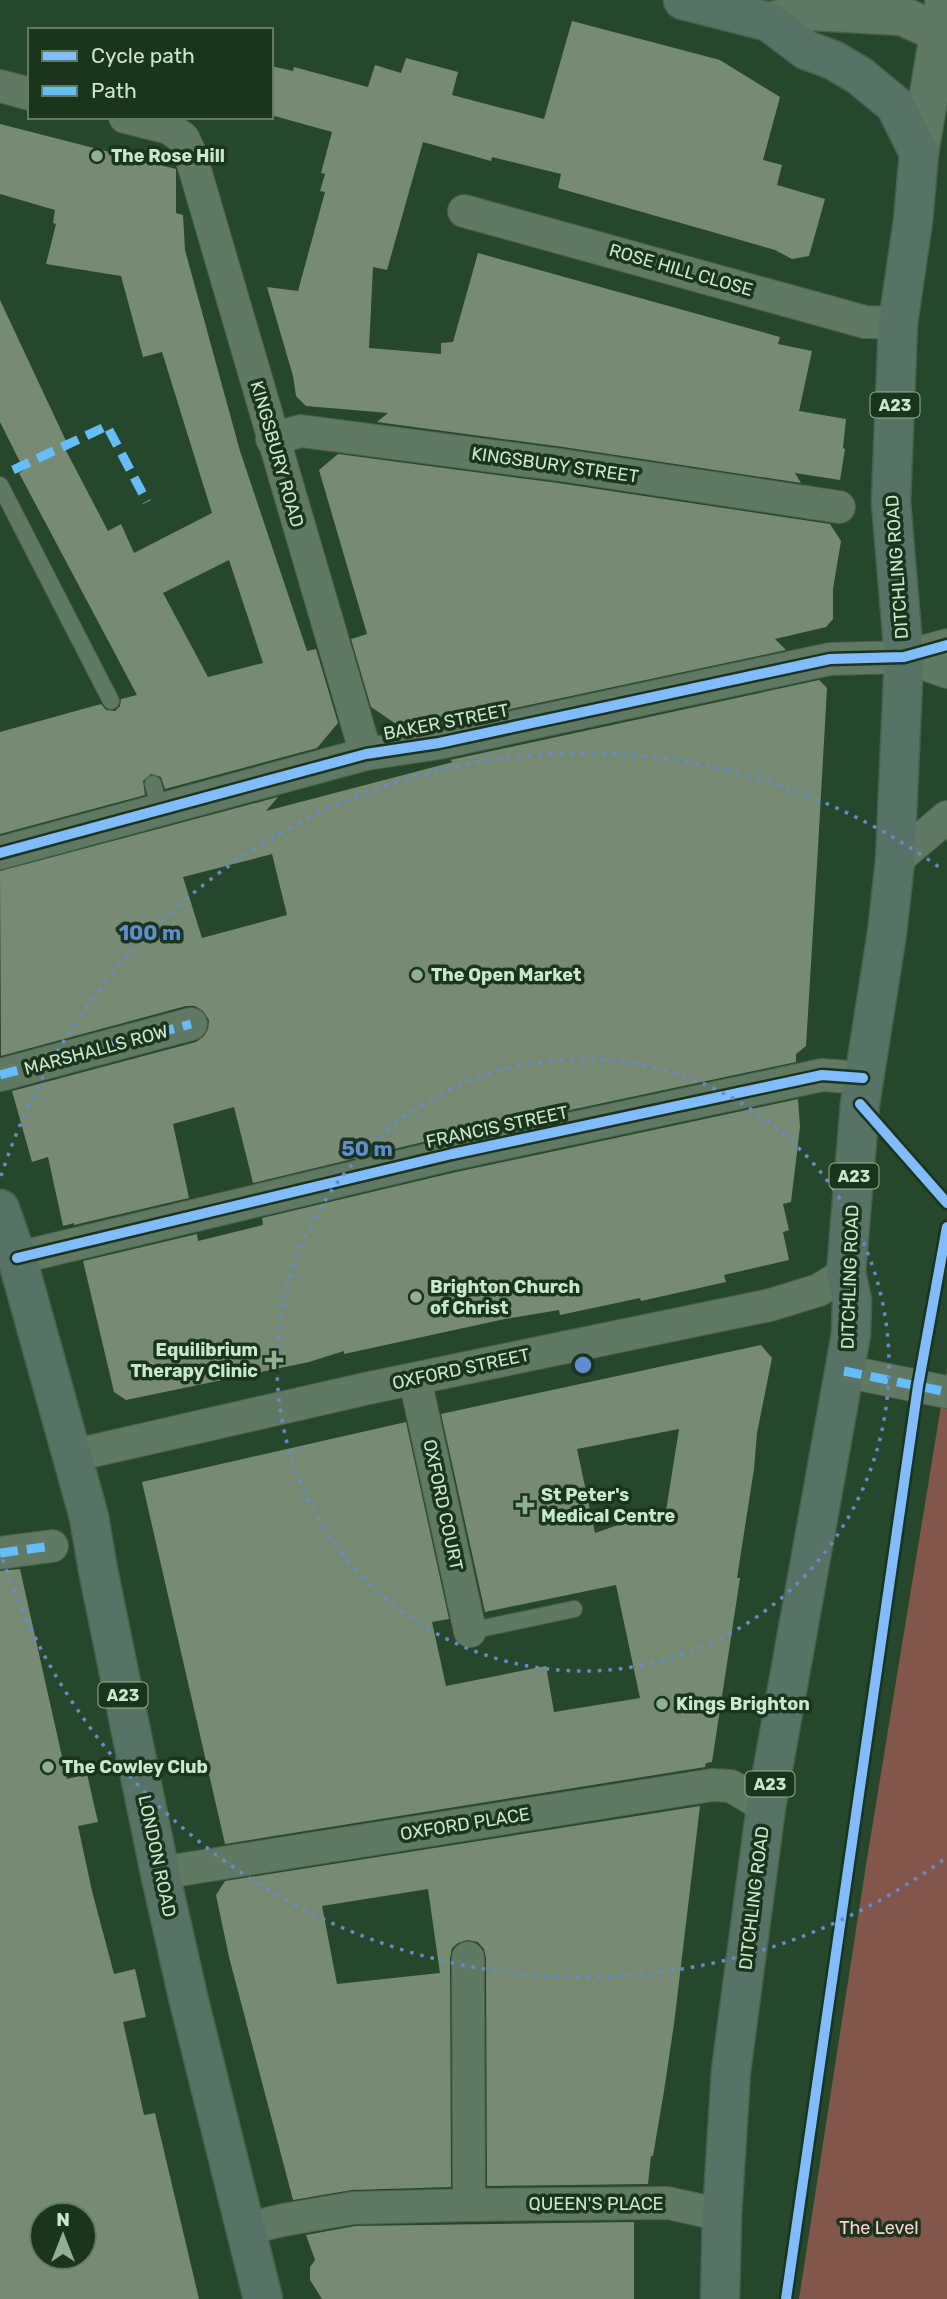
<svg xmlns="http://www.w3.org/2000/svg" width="947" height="2299" font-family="Rubik,sans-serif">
<rect width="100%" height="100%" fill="#26472a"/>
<polygon fill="#83564d" points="947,1369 947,2299 799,2299 866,1865"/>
<g fill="#778b72" fill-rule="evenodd">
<polygon points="572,21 720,60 780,97 763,160 782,165 777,185 825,199 809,256 792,259 775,250 558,188 561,174 492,157 491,161 423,142 387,270 373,267 369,348 441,354 441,343 453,342 478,253 737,325 780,337 778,344 812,351 799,411 846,419 843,448 845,449 840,480 795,473 801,483 563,447 377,422 388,413 306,406 296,396 293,376 267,287 298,291 325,192 320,191 325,174 321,173 332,132 271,115 271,66 293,71 294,67 368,87 375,65 401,73 406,58 458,72 452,95 544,119"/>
<path d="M0,124L176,169V213L183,215L185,250L240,451L307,651L316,649L338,723L317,748L165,789L161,777L151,774L143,781L145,795L0,834V732L101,704L106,710L115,711L120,706L121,699L137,695L19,473L24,470L0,422V300L66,441L62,443L108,531L121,524L134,553L212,513L162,352L143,357L121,276L46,264L56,224L53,223L55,210L0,194ZM229,560L263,663L208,677L163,593Z"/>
<polygon points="338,454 558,483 830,524 841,541 833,589 833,619 826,627 775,639 786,650 436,725 405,730 371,707 351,639 367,634 319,470"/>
<path d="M819,680L827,688L817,865L806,1046L796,1054V1062L448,1136L253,1183L234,1107L173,1124L189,1198L74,1225V1223L63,1226L48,1157L32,1162L12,1091L196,1042L204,1036L208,1029L209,1020L203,1011L195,1006H186L1,1056L0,871L278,797L266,811L453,762L450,760ZM272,854L287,915L202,938L183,877Z"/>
<polygon points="798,1099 800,1127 791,1202 783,1204 789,1230 783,1232 789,1260 724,1275 726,1282 641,1301 640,1298 560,1315 559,1310 505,1319 344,1354 344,1351 309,1362 126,1400 114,1392 83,1261 197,1234 198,1241 263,1225 262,1218 456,1172"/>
<path d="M761,1345L772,1358L757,1433L754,1469L737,1578H740L712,1762L706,1763L705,1767L225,1844L142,1482L406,1422L449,1619L432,1622L446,1686L546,1666L554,1712L640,1698L616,1585L485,1612L441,1414ZM679,1429L666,1511L644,1516L595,1533L577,1449Z"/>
<path d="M20,1569L67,1779L87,1774L98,1822L78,1826L92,1891L114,1974L135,1969L146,2017L123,2022L144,2115L155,2113L199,2299H0V1571ZM42,2215H84V2257H42Z"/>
<path d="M700,1806L674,2024L664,2091L653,2156H651L648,2184L487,2186L486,1958L484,1949L478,1942L467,1940L458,1943L452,1948L450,1958L451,2187L352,2190L293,2200L229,1957L216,1895L225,1881ZM428,1889L440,1973L337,1984L322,1906Z"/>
<polygon points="634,2222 634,2299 322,2299 310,2280 310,2267 315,2260 306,2235 355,2226"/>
</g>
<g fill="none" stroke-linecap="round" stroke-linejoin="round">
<defs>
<g id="lane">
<polyline points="0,485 111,701"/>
<polyline points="153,784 160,810"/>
<polyline points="470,1631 574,1609"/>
</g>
<g id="street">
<polyline points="0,86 30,94"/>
<polyline points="125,117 169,128 183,138 190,153 366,754"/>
<polyline points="464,211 865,322 898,323"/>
<polyline points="272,439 301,431 561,465 839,507"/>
<polyline points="904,657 947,672"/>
<polyline points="0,853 366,754 439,743 830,659 904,657 947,645"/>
<polyline points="895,861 947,817"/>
<polyline points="0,1075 191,1024"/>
<polyline points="17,1258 452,1154 822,1075 863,1078"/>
<polyline points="844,1371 947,1392"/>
<polyline points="415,1379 470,1631"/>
<polyline points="71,1456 369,1388 770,1305 819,1290 846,1273"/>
<polyline points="0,1553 52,1546"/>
<polyline points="160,1873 712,1785 731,1786 766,1807"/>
<polyline points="468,1958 469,2205"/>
<polyline points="246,2229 283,2220 353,2208 469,2205 668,2203 722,2215"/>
</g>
<g id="secondary">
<polyline points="769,22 812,11 902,16 940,33 947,33"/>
<polyline points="919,153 945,0"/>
</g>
<g id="highway">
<polyline points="683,0 769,22 806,50 833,60 860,76 895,105 919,153 913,221 898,323 891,502 904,657 895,861 887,933 860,1104 846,1273 852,1300 851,1334 766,1807 731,2071 722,2215 720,2299"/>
<polyline points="0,1209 17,1258 89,1517 98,1570 160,1873 188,1997 263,2299"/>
</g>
</defs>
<use href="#lane" stroke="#47614a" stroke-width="18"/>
<use href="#street" stroke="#47614a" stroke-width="34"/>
<use href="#secondary" stroke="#47614a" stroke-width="41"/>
<use href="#highway" stroke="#47614a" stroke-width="41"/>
<use href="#lane" stroke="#617862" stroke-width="16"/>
<use href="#street" stroke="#617862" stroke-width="32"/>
<use href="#secondary" stroke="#617862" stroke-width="38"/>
<use href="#highway" stroke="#587366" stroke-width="38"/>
<g stroke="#66bdfb" stroke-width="9" stroke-dasharray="18 9" stroke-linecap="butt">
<polyline points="13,470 107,426 147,502"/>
<polyline points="0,1075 191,1024"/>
<polyline points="844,1371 947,1392"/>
<polyline points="0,1553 52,1546"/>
</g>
<defs>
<g id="cycleway">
<polyline points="0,853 366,754 439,743 830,659 904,657 947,645"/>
<polyline points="860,1104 947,1203"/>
<polyline points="17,1258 452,1154 822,1075 863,1078"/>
<polyline points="786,2299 918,1386 947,1227"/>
</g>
</defs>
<use href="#cycleway" stroke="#1b341c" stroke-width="15"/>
<use href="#cycleway" stroke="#80bcff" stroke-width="10"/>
</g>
<g fill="none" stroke="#628cd2" stroke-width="3.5" stroke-dasharray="3.5 7">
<circle cx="583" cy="1365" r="306"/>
<path d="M943 1860A612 612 0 0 1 1 1554M1 1176A612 612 0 0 1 943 870"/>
</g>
<g fill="#91b092" stroke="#1b341c" stroke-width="2.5">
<circle cx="97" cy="156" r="7"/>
<circle cx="417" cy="975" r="7"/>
<circle cx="416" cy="1297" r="7"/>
<path d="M270.5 1349.5h7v7h7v7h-7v7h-7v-7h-7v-7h7z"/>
<path d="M521.5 1494.5h7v7h7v7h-7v7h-7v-7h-7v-7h7z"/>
<circle cx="662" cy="1704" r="7"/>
<circle cx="48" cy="1767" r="7"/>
</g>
<g text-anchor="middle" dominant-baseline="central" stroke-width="7" stroke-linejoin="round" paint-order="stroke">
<g fill="#1b341c" stroke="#96b296" stroke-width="2">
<rect x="870.5" y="392.5" width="49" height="25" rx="5"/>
<rect x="829.5" y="1163.5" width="49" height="25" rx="5"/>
<rect x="98.5" y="1682.5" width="49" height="25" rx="5"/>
<rect x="745.5" y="1771.5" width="49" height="25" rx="5"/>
</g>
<g font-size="16" font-weight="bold" fill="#cae8ca">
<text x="895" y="405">A23</text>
<text x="854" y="1176">A23</text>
<text x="123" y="1695">A23</text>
<text x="770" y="1784">A23</text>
</g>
<g font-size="18" font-weight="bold" fill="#cae8ca" stroke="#1b341c" text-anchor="start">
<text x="111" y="156">The Rose Hill</text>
<text x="431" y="975">The Open Market</text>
<text x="430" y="1287">Brighton Church<tspan x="430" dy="21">of Christ</tspan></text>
<text x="258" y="1350" text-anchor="end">Equilibrium<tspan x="258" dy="21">Therapy Clinic</tspan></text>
<text x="541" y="1495">St Peter's<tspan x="541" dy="21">Medical Centre</tspan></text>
<text x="676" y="1704">Kings Brighton</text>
<text x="62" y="1767">The Cowley Club</text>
</g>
<g font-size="18" fill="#cae8ca" stroke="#1b341c">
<text transform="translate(681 270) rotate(16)">ROSE HILL CLOSE</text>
<text transform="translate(277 454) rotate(74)">KINGSBURY ROAD</text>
<text transform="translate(555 465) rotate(8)">KINGSBURY STREET</text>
<text transform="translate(897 567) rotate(-94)">DITCHLING ROAD</text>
<text transform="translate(446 722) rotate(-11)">BAKER STREET</text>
<text transform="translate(96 1050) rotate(-15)">MARSHALLS ROW</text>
<text transform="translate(497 1127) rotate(-12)">FRANCIS STREET</text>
<text transform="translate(850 1277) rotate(-88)">DITCHLING ROAD</text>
<text transform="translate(461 1369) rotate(-12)">OXFORD STREET</text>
<text transform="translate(443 1505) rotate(78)">OXFORD COURT</text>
<text transform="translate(465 1824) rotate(-9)">OXFORD PLACE</text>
<text transform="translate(157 1856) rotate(78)">LONDON ROAD</text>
<text transform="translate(754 1898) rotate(-83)">DITCHLING ROAD</text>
<text x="596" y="2204">QUEEN'S PLACE</text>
</g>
<g font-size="18" fill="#fed3cf" stroke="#1b341c">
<text x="879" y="2228">The Level</text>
</g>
</g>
<circle cx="583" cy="1365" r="10" fill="#628cd2" stroke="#1b341c" stroke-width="3.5"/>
<g font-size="21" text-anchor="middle" font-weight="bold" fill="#628cd2" stroke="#1b341c" stroke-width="7" stroke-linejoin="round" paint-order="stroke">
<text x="150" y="940">100 m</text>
<text x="367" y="1156">50 m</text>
</g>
<rect x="28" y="28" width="245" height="91" fill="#1b341c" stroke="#617c62" stroke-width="2"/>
<rect x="42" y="51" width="35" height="10" fill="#80bcff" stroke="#617c62" stroke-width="2"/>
<text x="91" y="63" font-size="21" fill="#cae8ca">Cycle path</text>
<rect x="42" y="86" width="35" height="10" fill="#66bdfb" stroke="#617c62" stroke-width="2"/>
<text x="91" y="98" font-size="21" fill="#cae8ca">Path</text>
<g transform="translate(63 2236)"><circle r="33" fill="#1b341c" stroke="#617c62" stroke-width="2"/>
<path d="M0-5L12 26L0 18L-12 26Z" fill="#91b092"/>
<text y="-10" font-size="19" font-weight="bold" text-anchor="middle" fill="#cae8ca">N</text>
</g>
</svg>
